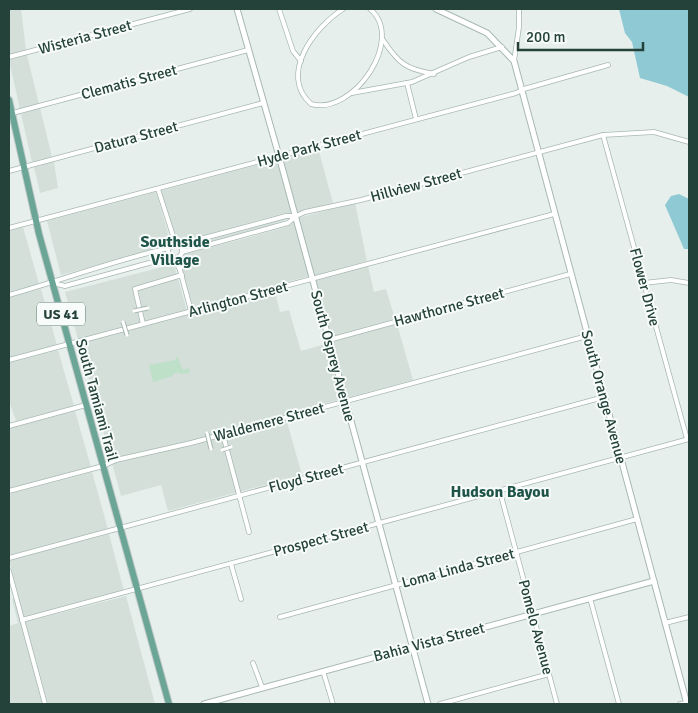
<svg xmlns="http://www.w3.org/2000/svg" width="698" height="713" font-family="Signika,sans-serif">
<rect width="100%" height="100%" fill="#e6efeb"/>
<g fill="#d4dfda">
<polygon points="9,9 21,9 26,50 9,55"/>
<polygon points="27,55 39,104 20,109 9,60"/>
<polygon points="40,108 52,157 32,162 21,114"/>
<polygon points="318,148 333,203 297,213 282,158"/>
<polygon points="278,159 293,214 285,213 177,243 160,191"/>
<polygon points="54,162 58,188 40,193 34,167"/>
<polygon points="156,192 168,233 168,246 61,275 47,221"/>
<polygon points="355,203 367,261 314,276 298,218"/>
<polygon points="286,218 290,218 253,232 184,249 183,247"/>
<polygon points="294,221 309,276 193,308 183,271 184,254 254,236 289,226"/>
<polygon points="23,227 39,284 9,292 9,231"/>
<polygon points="174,264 188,315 275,292 280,312 289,310 301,351 326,344 341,399 285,415 302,475 168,511 161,485 121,496 65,292"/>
<polygon points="368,266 374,292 386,289 395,319 331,337 315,280"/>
<polygon points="41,289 57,345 9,358 9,297"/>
<polygon points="397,324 413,380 347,398 332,341"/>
<polygon points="58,350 74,406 16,421 9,401 9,363"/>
<polygon points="75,411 91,467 9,489 9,428"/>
<polygon points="92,472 108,529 9,555 9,494"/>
<polygon points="109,534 124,591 24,617 9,560"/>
<polygon points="126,596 155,704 48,704 25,622"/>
<polygon points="14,598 20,620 43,704 9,704 9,626 18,623 12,599"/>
</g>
<polygon fill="#bfe0c8" points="177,356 183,370 189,368 190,373 180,374 179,372 173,374 173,376 153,382 149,365 175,360"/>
<g fill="#8ec9d4">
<polygon points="619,9 689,9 689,97 667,86 640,78 632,42 625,33"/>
<polygon points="679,194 689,199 689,249 684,249 665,205 671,196"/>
</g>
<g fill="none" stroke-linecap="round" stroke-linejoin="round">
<defs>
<g id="minor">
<polyline points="279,9 293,51 301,61"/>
<path d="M343,9C315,27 278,74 311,104C353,116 406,39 370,9"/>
<path d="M383,40C399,64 406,69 434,74"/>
<polyline points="9,57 190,9"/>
<polyline points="514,61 519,27 519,9"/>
<polyline points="407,83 416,119"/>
<polyline points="352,93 412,82 469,57 502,47"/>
<polyline points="9,114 248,50"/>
<polyline points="603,135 687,439"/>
<polyline points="9,171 263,103"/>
<polyline points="158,189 176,245"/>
<polyline points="9,228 516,93 524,89 608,65"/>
<circle cx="175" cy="251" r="7"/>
<polyline points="178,245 286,216 296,216"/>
<polyline points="182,252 288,223 296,216 305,212 361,200 603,135 654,132 689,142"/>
<polyline points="180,256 180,270"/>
<polyline points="174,258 180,270 191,311"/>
<polyline points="53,283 65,286 171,257"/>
<polyline points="644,283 671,280 689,283"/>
<path d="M9,295C63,280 114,260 169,248"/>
<polyline points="143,324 135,289 182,275"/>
<polyline points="329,340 570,274"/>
<polyline points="9,360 554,214"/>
<polyline points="9,426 86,405"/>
<polyline points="223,435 249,532"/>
<polyline points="9,491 103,466 116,460 191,443 587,336"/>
<polyline points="500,492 557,704"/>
<polyline points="9,558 604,397"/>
<polyline points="231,564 241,599"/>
<polyline points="9,571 45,704"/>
<polyline points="590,598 619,704"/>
<polyline points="280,617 637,519"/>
<polyline points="22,620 689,439"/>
<polyline points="665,623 689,617"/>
<polyline points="253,663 262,687"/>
<polyline points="323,671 333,704"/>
<polyline points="440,704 549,674"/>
<polyline points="680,704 686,703"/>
</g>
<g id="tertiary">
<polyline points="237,9 279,156 428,704"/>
<polyline points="436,9 487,33 514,61 687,704"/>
<polyline points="204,704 654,581"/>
</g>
<polyline id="primary" points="9,100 39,234 169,704"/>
</defs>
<use href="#minor" stroke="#a8b8b2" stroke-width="5.5"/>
<use href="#tertiary" stroke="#a8b8b2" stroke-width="7"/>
<use href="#primary" stroke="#c2cac8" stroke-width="8"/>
<use href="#minor" stroke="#fff" stroke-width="4"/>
<use href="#tertiary" stroke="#fff" stroke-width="5"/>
<use href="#primary" stroke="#6aa596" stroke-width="6"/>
<defs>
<g id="pedestrian-bridge">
<polyline points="134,311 148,308"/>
<polyline points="123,322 127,335"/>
<polyline points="207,433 211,449"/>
<polyline points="222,450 231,447"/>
</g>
</defs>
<use href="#pedestrian-bridge" stroke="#a8b8b2" stroke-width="5" stroke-linecap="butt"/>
<use href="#pedestrian-bridge" stroke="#fff" stroke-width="3"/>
</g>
<g text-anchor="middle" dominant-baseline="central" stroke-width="4" stroke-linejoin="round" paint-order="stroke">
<rect fill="#f7fbf9" stroke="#637a73" stroke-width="1" x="37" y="302.5" width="48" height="23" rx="4"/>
<g font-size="14" font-weight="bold" fill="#24423a">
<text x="61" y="314">US 41</text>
</g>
<g font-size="15" fill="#24423a" stroke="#f7fbf9">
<text transform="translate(85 37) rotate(-15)">Wisteria Street</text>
<text transform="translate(129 82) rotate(-15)">Clematis Street</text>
<text transform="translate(136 137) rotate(-15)">Datura Street</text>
<text transform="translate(309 148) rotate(-15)">Hyde Park Street</text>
<text transform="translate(416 185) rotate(-15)">Hillview Street</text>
<text transform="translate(645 287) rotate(75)">Flower Drive</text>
<text transform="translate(238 299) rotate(-15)">Arlington Street</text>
<text transform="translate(449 307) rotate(-15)">Hawthorne Street</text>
<text transform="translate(333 356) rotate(75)">South Osprey Avenue</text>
<text transform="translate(604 397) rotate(75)">South Orange Avenue</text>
<text transform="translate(97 400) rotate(75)">South Tamiami Trail</text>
<text transform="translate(269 422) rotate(-15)">Waldemere Street</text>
<text transform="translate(306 478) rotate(-15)">Floyd Street</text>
<text transform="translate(321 539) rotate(-15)">Prospect Street</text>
<text transform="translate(458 568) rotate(-15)">Loma Linda Street</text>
<text transform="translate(536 627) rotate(75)">Pomelo Avenue</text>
<text transform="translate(429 642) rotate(-15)">Bahia Vista Street</text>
</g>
<g font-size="16" font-weight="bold" fill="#1f5548" stroke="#f7fbf9">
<text x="175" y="242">Southside<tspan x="175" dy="18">Village</tspan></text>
<text x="500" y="492">Hudson Bayou</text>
</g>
</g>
<rect width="698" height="713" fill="none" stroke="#24423a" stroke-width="20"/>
<path d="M518 42v8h125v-8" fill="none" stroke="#24423a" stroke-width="2.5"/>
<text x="526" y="42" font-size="15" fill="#24423a" stroke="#f7fbf9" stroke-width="4" paint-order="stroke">200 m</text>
</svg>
